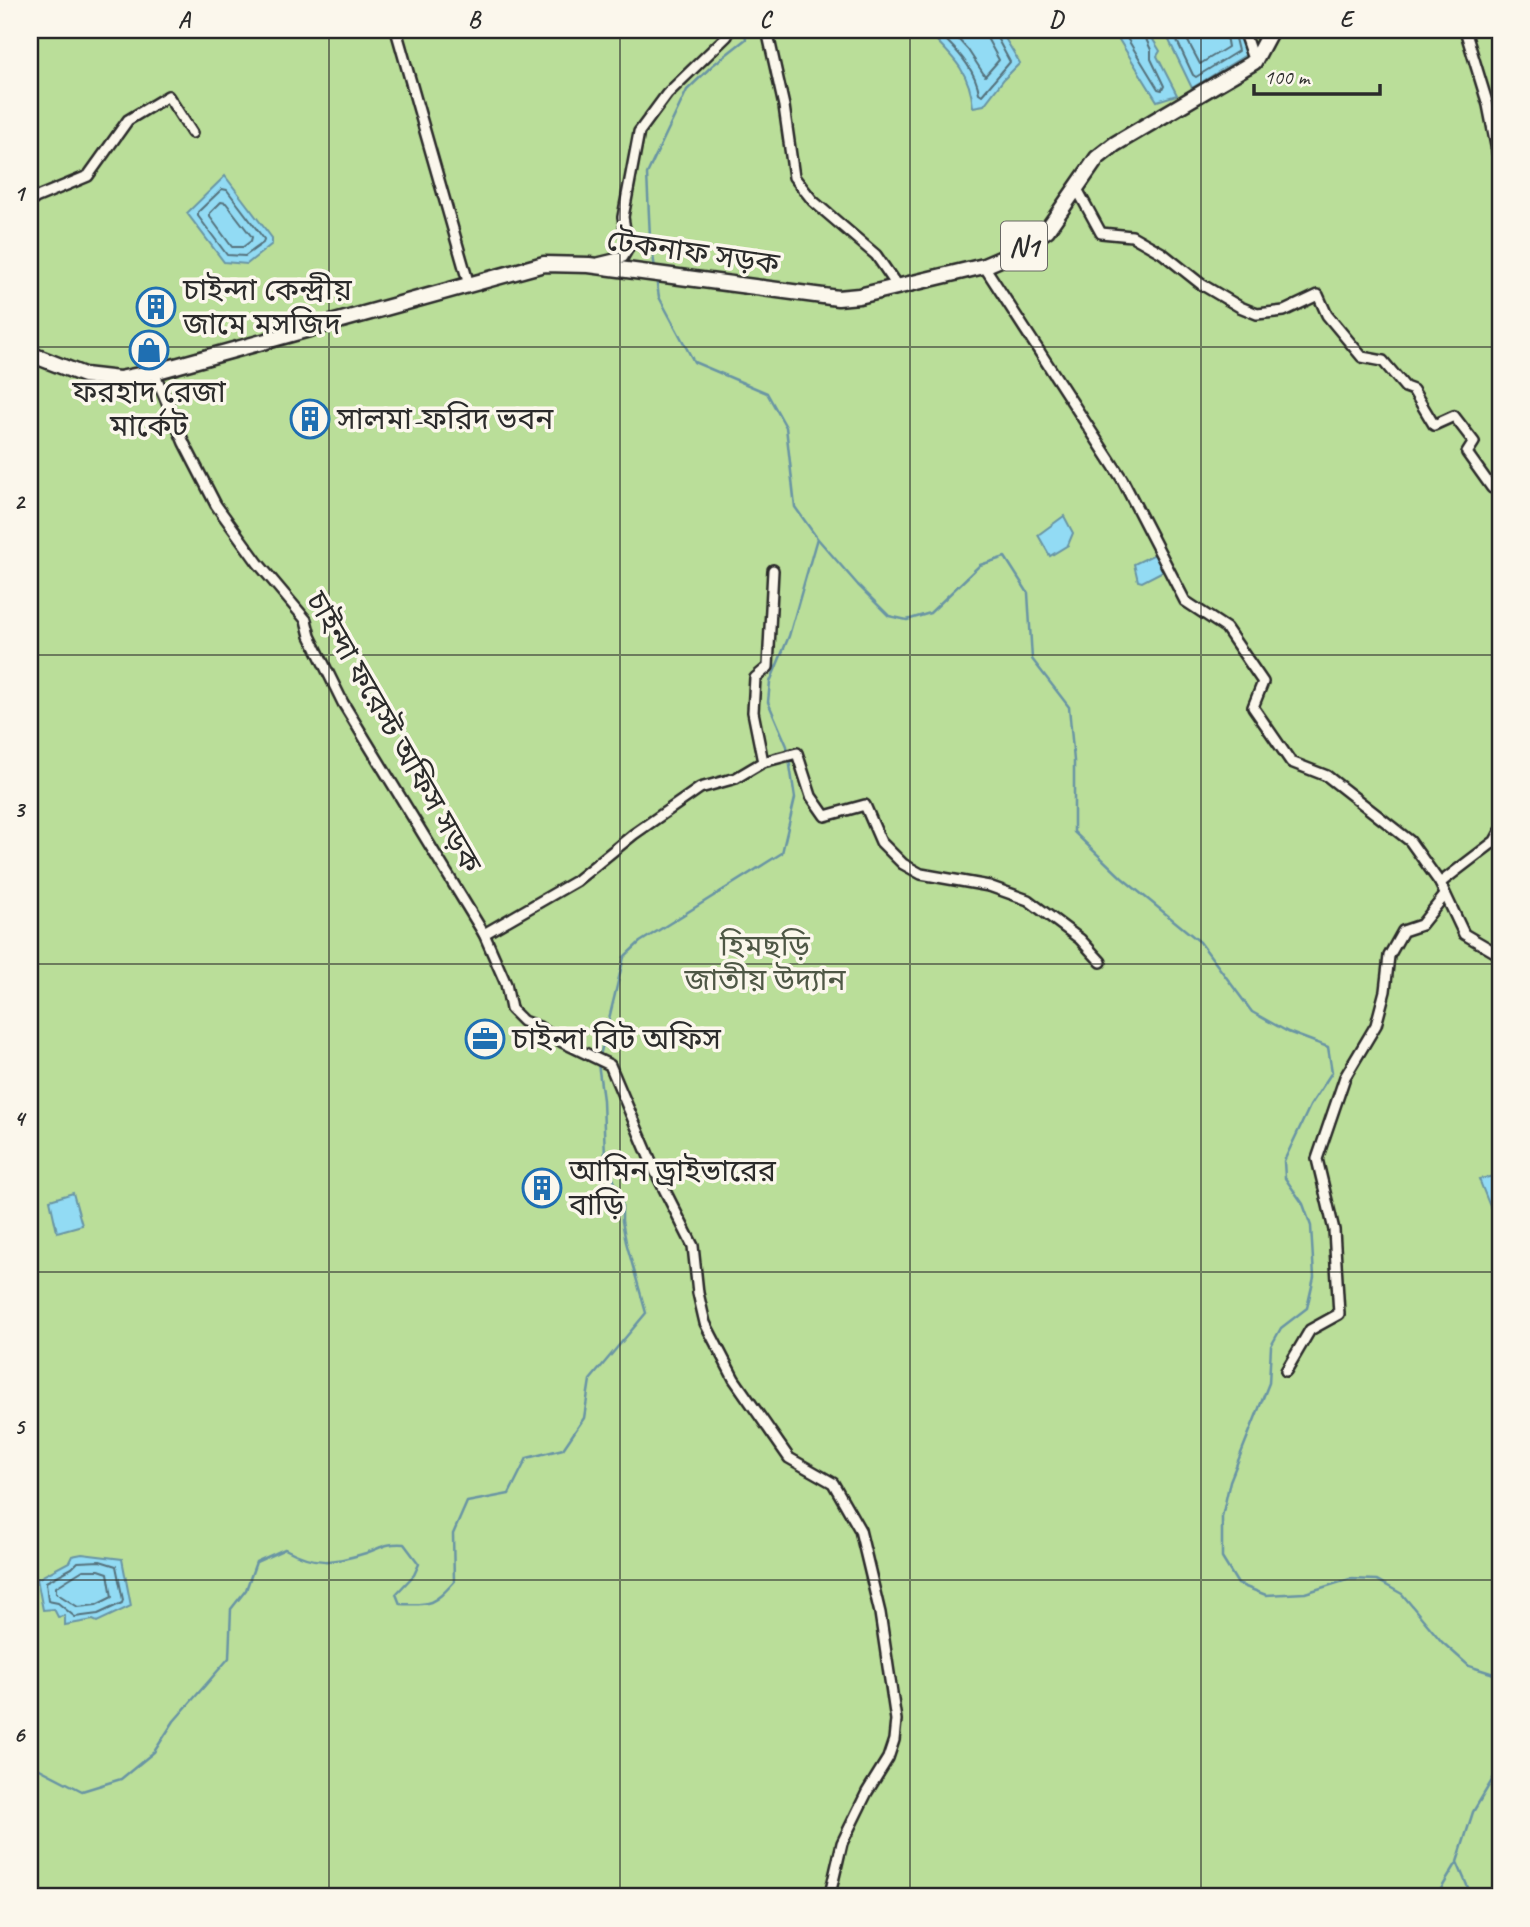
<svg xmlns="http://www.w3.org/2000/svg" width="1530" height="1927" font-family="Caveat,'Noto Sans Bengali',sans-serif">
<rect width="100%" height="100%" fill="#fbf7ec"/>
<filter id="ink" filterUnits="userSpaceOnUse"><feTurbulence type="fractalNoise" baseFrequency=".0143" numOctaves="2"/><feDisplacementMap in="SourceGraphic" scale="14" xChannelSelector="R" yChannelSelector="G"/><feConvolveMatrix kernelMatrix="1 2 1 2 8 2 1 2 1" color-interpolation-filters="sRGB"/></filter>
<g filter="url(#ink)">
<rect fill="#bade99" stroke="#728462" stroke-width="2" x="30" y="30" width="1470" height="1867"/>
<g fill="#92dbf4" stroke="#6995a4" stroke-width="2">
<path d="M948,30H1000L1020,63L1004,79L984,105L973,107C970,74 956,60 933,37Z"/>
<polygon points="1113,30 1147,30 1160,51 1157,56 1177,95 1157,101"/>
<polygon points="1164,30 1239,30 1249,53 1192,88"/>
<polygon points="225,176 272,238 272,244 247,264 224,262 187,213"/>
<polygon points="1064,516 1073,533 1068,545 1050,556 1038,535"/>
<polygon points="1155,554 1165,570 1142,582 1138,581 1134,564"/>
<polygon points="1500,1175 1500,1213 1491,1209 1479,1179"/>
<polygon points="73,1193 82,1225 57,1232 50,1200"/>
<polygon points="82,1554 122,1559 131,1606 97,1622 93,1620 65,1625 65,1616 58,1617 54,1609 43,1610 37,1579 69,1562 72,1556"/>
</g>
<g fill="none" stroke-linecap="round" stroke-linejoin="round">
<g stroke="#54717b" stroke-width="2">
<path d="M950,30L947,41C961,55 976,72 979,93L982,95L1010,62L996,36L995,30"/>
<polyline points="958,30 958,39 968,50 985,76 999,60 987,38 986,30"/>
<polyline points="1122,30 1158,89 1162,90 1164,86 1151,59 1151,50 1142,30"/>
<polyline points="1172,30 1193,75 1196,77 1238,51 1233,30"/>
<polyline points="1182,30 1200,64 1228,47 1225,30"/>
<polygon points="222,189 227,190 264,239 263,243 245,256 227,255 198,216 198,212"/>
<polygon points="221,202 226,203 252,237 251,241 243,247 232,247 210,217 210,213"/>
<polygon points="100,1561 116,1566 123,1600 122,1603 98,1614 75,1617 58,1603 48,1601 46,1582 72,1568 78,1562"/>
<polygon points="83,1570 99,1570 108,1573 112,1597 96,1605 78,1607 56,1593 56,1587"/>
</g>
<g stroke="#6995a4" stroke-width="2.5">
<polyline points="655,268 650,237 647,174 687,90 713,65 746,39 745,30"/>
<polyline points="656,278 659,297 694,362 767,393 786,427 795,507 817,538 858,585 889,616 907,620 930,613 980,565 1005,557 1028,593 1032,659 1069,707 1074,761 1074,832 1122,878 1200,942 1252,1012 1288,1032 1328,1047 1332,1072 1310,1106 1284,1161 1285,1178 1303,1204 1311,1226 1314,1277 1307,1308 1281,1328 1271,1346 1269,1383 1230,1481 1222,1517 1222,1558 1238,1584 1266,1595 1305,1593 1350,1579 1377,1580 1402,1594 1442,1642 1469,1666 1500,1676"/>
<polyline points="600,1056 624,957 640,942 782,853 795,798 787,746 768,702 770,682 789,636 817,538"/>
<path d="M30,1764L82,1791L121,1779L154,1752L174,1721L229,1658L231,1609L246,1590L256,1562L285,1549C316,1566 334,1563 366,1553C383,1547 385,1543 404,1544L419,1564L414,1575L396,1594L400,1604C431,1605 433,1605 454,1582L453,1534L467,1502L509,1494L527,1458L563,1449L584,1418L590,1380L646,1313L626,1242L622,1221V1201L605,1158L603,1100L598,1063"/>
<polyline points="1438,1894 1456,1864"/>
<polyline points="1389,1897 1403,1892 1438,1894 1440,1897"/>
<polyline points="1472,1897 1457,1862 1473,1812 1500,1767"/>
</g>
<defs>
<g id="minor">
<polyline points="396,30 469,285"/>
<polyline points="767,30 784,106 794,177 813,201 876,255 898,287"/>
<polyline points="1243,30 1254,62"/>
<polyline points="1465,30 1488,105 1500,166"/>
<polyline points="1077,189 1101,233 1132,236 1162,253 1201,284 1240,307 1257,314 1284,311 1318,295 1327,315 1362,357 1383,361 1405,387 1413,390 1434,425 1454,416 1474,442 1467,453 1492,488 1500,486"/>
<polyline points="30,203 35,198 88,176 128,120 168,96 192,133"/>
<polyline points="598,263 623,257 628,248 623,217 639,132 667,94 727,36 726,30"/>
<polyline points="984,266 1122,479 1185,601 1226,628 1263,682 1253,707 1291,762 1327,776 1410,841 1440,883 1464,934 1500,955"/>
<polyline points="154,372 184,443 216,505 258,563 306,620 310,636 343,703 484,934 506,984 511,1009 523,1021 539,1027 562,1042 610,1065 655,1171 693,1246 698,1293 705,1323 734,1379 789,1458 833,1483 860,1530 880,1613 896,1720 894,1740 888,1758 867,1792 842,1843 831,1890 833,1897"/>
<polyline points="763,762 797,753 811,796 825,816 865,805 881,842 903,864 921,874 989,886 1028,900 1080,939 1101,962"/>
<polyline points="1440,883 1495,841 1500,832"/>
<polyline points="484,934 576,881 634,834 700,788 736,778 763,762 753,712 755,678 768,667 773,570"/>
<polyline points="1286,1371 1310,1330 1339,1314 1334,1230 1317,1159 1345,1077 1376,1025 1385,991 1389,956 1403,931 1421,925 1445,895"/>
</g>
<polyline id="trunk" points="30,354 84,375 119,379 154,372 544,264 589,265 838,298 859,296 984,266 1012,254 1047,230 1097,158 1115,144 1254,62 1271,30"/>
</defs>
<use href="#minor" stroke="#2b2b2b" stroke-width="14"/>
<use href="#trunk" stroke="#2b2b2b" stroke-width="19"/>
<use href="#minor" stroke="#fbf7ec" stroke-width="9"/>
<use href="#trunk" stroke="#fbf7ec" stroke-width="14"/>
</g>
</g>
<path fill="none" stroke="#2b2b2b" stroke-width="2" stroke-opacity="0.55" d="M329,30V1897M620,30V1897M910,30V1897M1201,30V1897M30,347H1500M30,655H1500M30,964H1500M30,1272H1500M30,1580H1500"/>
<defs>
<symbol id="building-ring" viewBox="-11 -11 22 22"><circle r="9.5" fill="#fbf7ec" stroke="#1f6fb2" stroke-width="1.5"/><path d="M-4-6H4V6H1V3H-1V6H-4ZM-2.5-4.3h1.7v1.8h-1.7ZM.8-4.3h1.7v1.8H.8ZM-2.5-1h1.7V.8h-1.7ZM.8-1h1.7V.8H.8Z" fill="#1f6fb2"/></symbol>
<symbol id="shop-ring" viewBox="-11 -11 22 22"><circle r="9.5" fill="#fbf7ec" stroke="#1f6fb2" stroke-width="1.5"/><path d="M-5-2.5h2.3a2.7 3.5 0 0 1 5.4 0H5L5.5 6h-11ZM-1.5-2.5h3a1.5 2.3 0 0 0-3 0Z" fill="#1f6fb2"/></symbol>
<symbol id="office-ring" viewBox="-11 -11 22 22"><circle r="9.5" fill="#fbf7ec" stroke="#1f6fb2" stroke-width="1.5"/><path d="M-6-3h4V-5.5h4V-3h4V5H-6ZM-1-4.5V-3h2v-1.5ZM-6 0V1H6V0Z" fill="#1f6fb2"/></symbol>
</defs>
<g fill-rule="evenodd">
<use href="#building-ring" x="134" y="285" width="44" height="44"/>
<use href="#shop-ring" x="127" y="328" width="44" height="44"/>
<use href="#building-ring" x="288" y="397" width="44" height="44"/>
<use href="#office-ring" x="463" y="1017" width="44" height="44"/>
<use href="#building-ring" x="520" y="1166" width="44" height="44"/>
</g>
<g text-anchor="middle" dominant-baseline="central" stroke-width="7" stroke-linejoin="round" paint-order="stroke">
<rect fill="#fbf7ec" stroke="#696865" stroke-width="2" x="1001" y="221.5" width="46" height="49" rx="5"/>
<g font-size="28" font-weight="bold" fill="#2b2b2b">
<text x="1024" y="246">N1</text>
</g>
<g font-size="30" fill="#2b2b2b" stroke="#fbf7ec">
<text transform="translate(693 252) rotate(8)">টেকনাফ সড়ক</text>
<text transform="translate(394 732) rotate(60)">চাইন্দা ফরেস্ট অফিস সড়ক</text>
</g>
<g font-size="30" fill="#2b2b2b" stroke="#fbf7ec" text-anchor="start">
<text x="183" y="290">চাইন্দা কেন্দ্রীয়<tspan x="183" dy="34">জামে মসজিদ</tspan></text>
<text x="149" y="392" text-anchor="middle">ফরহাদ রেজা<tspan x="149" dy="34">মার্কেট</tspan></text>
<text x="337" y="419">সালমা-ফরিদ ভবন</text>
<text x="512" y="1039">চাইন্দা বিট অফিস</text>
<text x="569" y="1171">আমিন ড্রাইভারের<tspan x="569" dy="34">বাড়ি</tspan></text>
</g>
<g font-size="30" fill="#4f5846" stroke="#fbf7ec">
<text x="765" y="946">হিমছড়ি<tspan x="765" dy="34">জাতীয় উদ্যান</tspan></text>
</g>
</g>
<rect width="1530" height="1927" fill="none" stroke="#fbf7ec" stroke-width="77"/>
<path d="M1254 84v10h126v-10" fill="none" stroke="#2b2b2b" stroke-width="3.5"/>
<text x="1264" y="84" font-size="21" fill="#2b2b2b" stroke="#fbf7ec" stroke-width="5" paint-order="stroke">100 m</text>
<rect x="38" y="38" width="1454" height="1850" fill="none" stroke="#2b2b2b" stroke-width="2.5"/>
<g font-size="23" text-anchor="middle" font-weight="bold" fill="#2b2b2b">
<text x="184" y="27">A</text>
<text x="474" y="27">B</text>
<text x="765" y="27">C</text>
<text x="1056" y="27">D</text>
<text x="1346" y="27">E</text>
<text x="19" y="201">1</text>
<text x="19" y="509">2</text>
<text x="19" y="817">3</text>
<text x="19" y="1126">4</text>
<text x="19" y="1434">5</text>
<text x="19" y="1742">6</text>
</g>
</svg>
